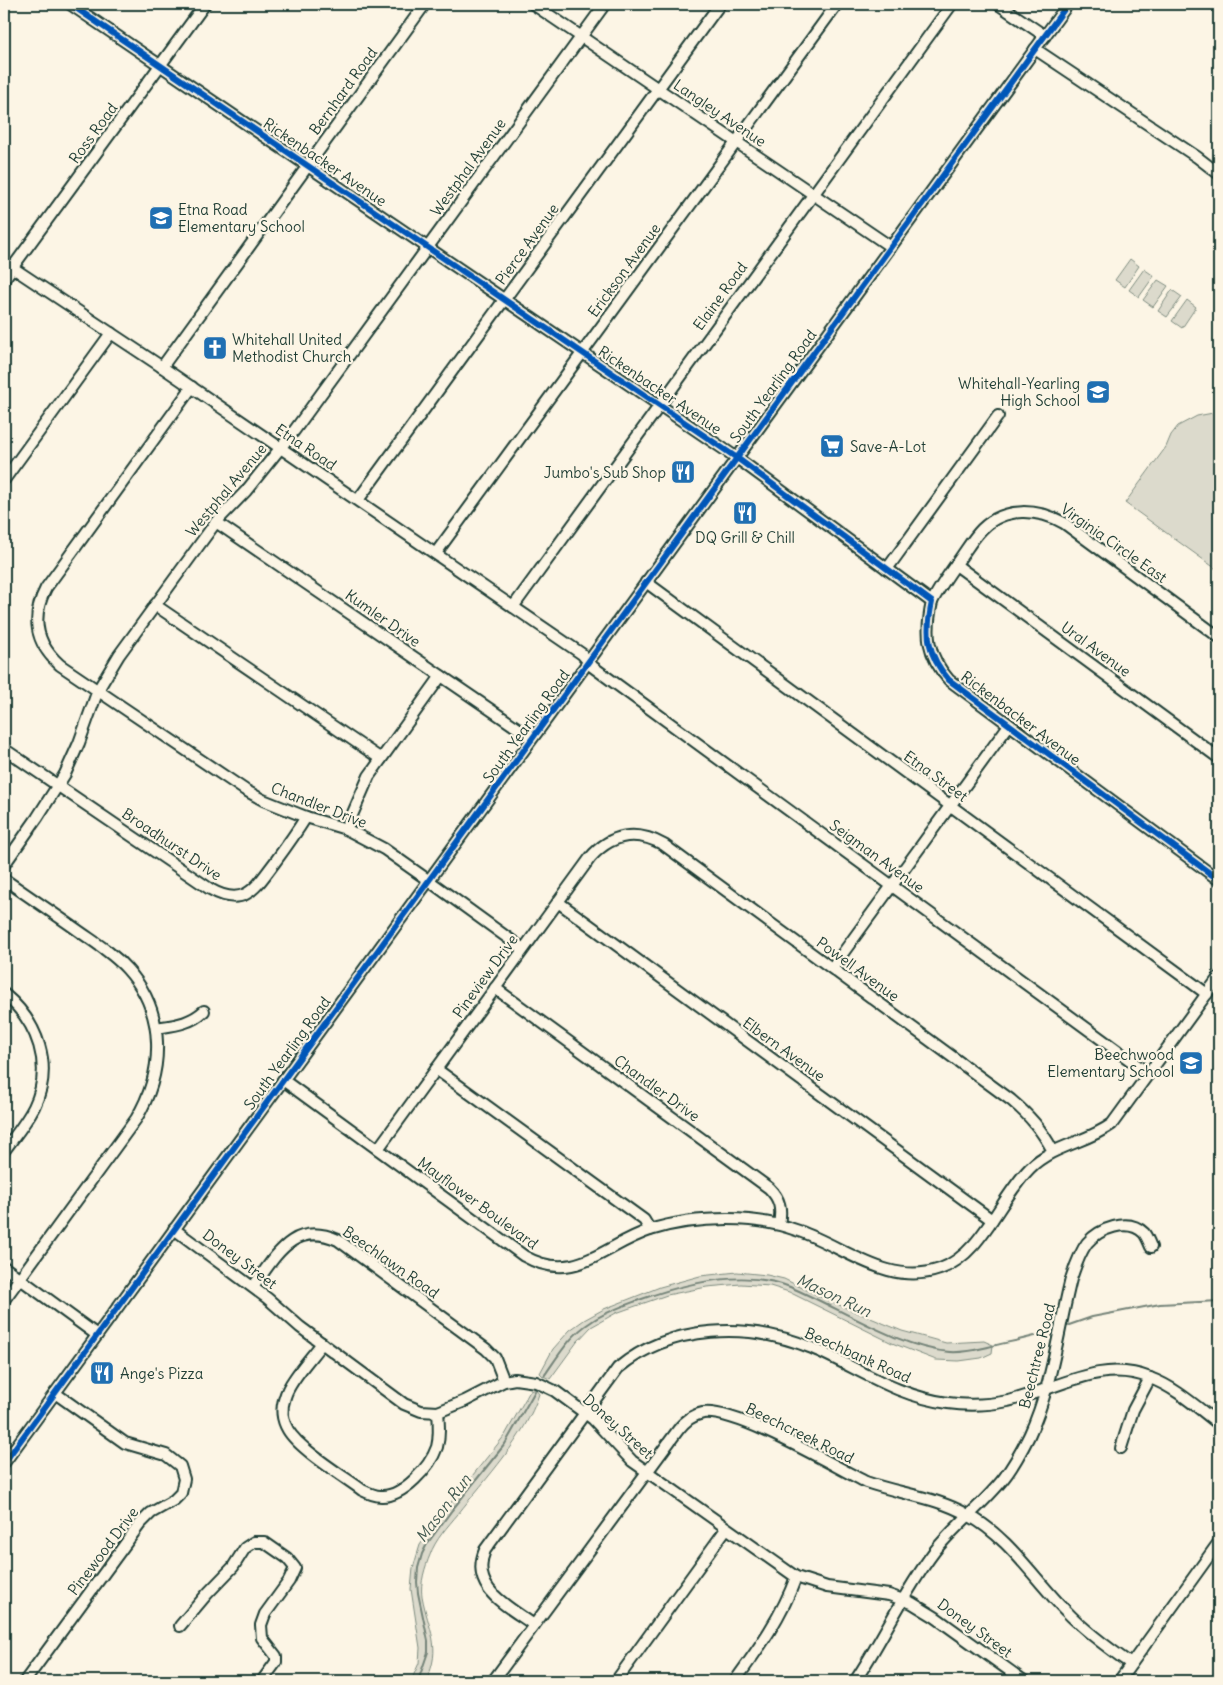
<svg xmlns="http://www.w3.org/2000/svg" width="1223" height="1685" font-family="Delius,sans-serif">
<rect width="100%" height="100%" fill="#fcf5e5"/>
<filter id="ink" filterUnits="userSpaceOnUse"><feTurbulence type="fractalNoise" baseFrequency=".02" numOctaves="2"/><feDisplacementMap in="SourceGraphic" scale="10" xChannelSelector="R" yChannelSelector="G"/><feConvolveMatrix kernelMatrix="1 2 1 2 8 2 1 2 1" color-interpolation-filters="sRGB"/></filter>
<g filter="url(#ink)">
<g fill="#dcdacc" stroke="#7e8c80">
<polygon points="1130,259 1139,266 1125,287 1115,280"/>
<polygon points="1144,269 1154,276 1139,297 1129,290"/>
<polygon points="1158,280 1168,286 1153,307 1143,300"/>
<polygon points="1172,290 1182,297 1167,317 1158,311"/>
<polygon points="1187,300 1196,307 1182,328 1172,321"/>
<polygon points="1219,407 1219,571 1125,503 1166,447 1171,435 1178,426 1197,416 1213,413"/>
<polygon points="737,1272 767,1275 784,1279 827,1300 902,1331 928,1338 946,1343 984,1341 993,1345 992,1353 981,1358 959,1361 936,1360 892,1343 789,1292 770,1286 741,1284 707,1287 667,1295 616,1313 591,1327 577,1342 550,1379 543,1376 540,1373 553,1349 570,1330 584,1320 604,1309 660,1287 700,1276"/>
<path d="M535,1389L539,1394C525,1438 486,1478 458,1514C448,1526 435,1540 430,1555C425,1567 420,1583 422,1596C428,1630 443,1646 426,1681H411L419,1663L420,1648L411,1589L413,1568L420,1545L452,1501L505,1435L530,1391Z"/>
</g>
<g fill="none" stroke-linecap="round" stroke-linejoin="round">
<g stroke="#758479" stroke-width="2">
<polyline points="1069,1325 1092,1317 1160,1304 1219,1301"/>
<path d="M544,1376C558,1356 570,1335 591,1322C605,1312 623,1306 639,1300C683,1284 744,1268 790,1287C838,1307 899,1348 950,1352C963,1353 975,1350 988,1347C1009,1342 1029,1338 1050,1332"/>
<polyline points="418,1681 428,1652 428,1641 418,1593 417,1582 418,1568 422,1554 427,1544 452,1510 505,1444 535,1391"/>
</g>
<defs>
<g id="minor">
<path d="M70,4L737,458L932,602C925,634 927,655 949,680L1219,880"/>
<polyline points="533,4 891,247"/>
<polyline points="998,4 1045,36"/>
<polyline points="1035,49 1197,157 1219,174"/>
<polyline points="4,262 162,367 582,654 593,667 1149,1074"/>
<polyline points="4,279 205,4"/>
<polyline points="162,367 425,4"/>
<path d="M192,387L46,588C31,617 35,643 60,665L245,790L263,800L306,817L346,829L384,849L428,880L523,949"/>
<polyline points="4,480 111,333"/>
<polyline points="358,500 720,4"/>
<polyline points="216,522 532,738"/>
<polyline points="436,553 837,4"/>
<polyline points="956,565 1219,758"/>
<polyline points="887,569 998,416"/>
<polyline points="646,582 1207,994"/>
<path d="M932,602C940,586 951,571 961,557C968,547 974,537 982,529C1005,506 1038,509 1064,523L1219,637"/>
<polyline points="155,605 381,759"/>
<polyline points="513,607 952,4"/>
<path d="M4,749L210,889C245,909 256,887 275,862C286,847 296,833 306,817"/>
<polyline points="346,829 369,776 441,676"/>
<polyline points="4,865 37,818 65,774 79,743 98,690 119,655 216,522 246,491 294,431 605,4"/>
<path d="M4,879C28,896 52,912 76,929C94,942 113,953 127,969C166,1012 165,1071 136,1119L4,1300"/>
<polyline points="558,902 992,1220"/>
<polyline points="832,968 1009,725"/>
<path d="M495,988L769,1188C780,1199 782,1209 779,1224"/>
<path d="M4,994C38,1022 54,1066 34,1107C26,1123 14,1137 4,1151"/>
<path d="M156,1028C174,1025 190,1024 204,1011"/>
<polyline points="436,1069 644,1220 650,1230"/>
<path d="M283,1080L524,1256C575,1285 604,1245 650,1230C675,1222 702,1219 728,1219C752,1219 777,1223 799,1231C845,1247 889,1287 940,1269C982,1254 1000,1198 1030,1168C1053,1145 1086,1143 1112,1124L1219,977"/>
<path d="M378,1149L590,858C611,834 636,829 664,845L1011,1100C1030,1116 1041,1129 1053,1151"/>
<polyline points="174,1229 267,1298 300,1327 404,1404 421,1411 438,1412 465,1401 504,1381 515,1379 536,1382 555,1391 593,1419 632,1461 796,1577 827,1587 889,1595 912,1603 935,1617 1024,1681"/>
<polyline points="4,1267 97,1335"/>
<path d="M253,1287C276,1256 293,1220 338,1240L486,1349L495,1358L504,1381"/>
<path d="M322,1343C312,1357 289,1381 285,1397C281,1408 282,1420 288,1430C299,1449 343,1476 362,1490C368,1493 374,1496 381,1496C403,1497 430,1467 437,1447C440,1436 439,1424 438,1412"/>
<polyline points="1121,1448 1133,1410 1150,1378"/>
<polyline points="4,1463 1068,4"/>
<path d="M534,1625C508,1606 469,1589 485,1550L618,1368C671,1324 749,1322 812,1348C859,1368 895,1396 948,1403C968,1406 988,1405 1008,1401C1056,1390 1100,1358 1150,1378C1175,1387 1198,1408 1219,1424"/>
<polyline points="180,1626 207,1594 233,1567 245,1548 254,1542 264,1542 287,1558 295,1568 289,1581 265,1614 261,1625 262,1638 276,1656 276,1662 262,1681"/>
<polyline points="25,1681 140,1524 151,1513 174,1500 181,1493 184,1479 180,1466 166,1455 125,1443 55,1393"/>
<path d="M493,1681L678,1430C684,1422 692,1415 703,1413C738,1409 832,1465 866,1482C900,1494 937,1497 968,1515C1009,1537 1034,1579 1066,1611C1085,1631 1108,1648 1131,1664"/>
<polyline points="616,1681 726,1529"/>
<path d="M735,1681C759,1648 782,1616 796,1577"/>
<path d="M855,1681C883,1639 903,1593 934,1552C955,1525 983,1505 1004,1478C1014,1465 1022,1450 1029,1436C1052,1387 1058,1331 1071,1279C1075,1267 1079,1254 1087,1243C1099,1229 1128,1217 1144,1233C1147,1237 1149,1242 1151,1247"/>
<polyline points="1119,1681 1219,1542"/>
</g>
</defs>
<use href="#minor" stroke="#1f3d34" stroke-width="14"/>
<use href="#minor" stroke="#fcf5e5" stroke-width="10"/>
<defs>
<g id="cycleway">
<path d="M70,4L737,458L932,602C925,634 927,655 949,680L1219,880"/>
<polyline points="4,1463 1068,4"/>
</g>
</defs>
<use href="#cycleway" stroke="#fcf5e5" stroke-width="9"/>
<use href="#cycleway" stroke="#0057b8" stroke-width="6"/>
</g>
</g>
<defs>
<symbol id="school-square" viewBox="-11 -11 22 22"><rect x="-9" y="-9" width="18" height="18" rx="4" fill="#1f6fb2" stroke="#fcf5e5"/><path d="M0-5L7-2L0 1L-7-2ZM-4 1L0 2.5L4 1V4Q0 6-4 4Z" fill="#fff"/></symbol>
<symbol id="church-square" viewBox="-11 -11 22 22"><rect x="-9" y="-9" width="18" height="18" rx="4" fill="#1f6fb2" stroke="#fcf5e5"/><path d="M-1.2-6h2.4v3.5h3.3v2.4h-3.3V6h-2.4V-.1h-3.3v-2.4h3.3Z" fill="#fff"/></symbol>
<symbol id="supermarket-square" viewBox="-11 -11 22 22"><rect x="-9" y="-9" width="18" height="18" rx="4" fill="#1f6fb2" stroke="#fcf5e5"/><path d="M-6-5.5h2.5l.6 2H6L4.5 2H-2.5L-4.4-4H-6ZM-1.5 3.2a1.3 1.3 0 1 0 .1 0ZM3 3.2a1.3 1.3 0 1 0 .1 0Z" fill="#fff"/></symbol>
<symbol id="restaurant-square" viewBox="-11 -11 22 22"><rect x="-9" y="-9" width="18" height="18" rx="4" fill="#1f6fb2" stroke="#fcf5e5"/><path d="M-5-6h1v4h1v-4h1v4h1v-4h1v5L-1.5 .5V6h-2V.5L-5-1ZM5-6V6H3V1.5H1.5Q1.5-4 5-6Z" fill="#fff"/></symbol>
</defs>
<g fill-rule="evenodd">
<use href="#school-square" x="147" y="204" width="28" height="28"/>
<use href="#church-square" x="201" y="334" width="28" height="28"/>
<use href="#school-square" x="1084" y="378" width="28" height="28"/>
<use href="#supermarket-square" x="818" y="432" width="28" height="28"/>
<use href="#restaurant-square" x="669" y="458" width="28" height="28"/>
<use href="#restaurant-square" x="731" y="499" width="28" height="28"/>
<use href="#school-square" x="1177" y="1049" width="28" height="28"/>
<use href="#restaurant-square" x="88" y="1359" width="28" height="28"/>
</g>
<g text-anchor="middle" dominant-baseline="central" stroke-width="4.5" stroke-linejoin="round" paint-order="stroke">
<g font-size="15" fill="#1f3d34" stroke="#fcf5e5">
<text transform="translate(343 91) rotate(-54)">Bernhard Road</text>
<text transform="translate(720 113) rotate(34)">Langley Avenue</text>
<text transform="translate(93 133) rotate(-54)">Ross Road</text>
<text transform="translate(325 162) rotate(34)">Rickenbacker Avenue</text>
<text transform="translate(468 167) rotate(-54)">Westphal Avenue</text>
<text transform="translate(527 244) rotate(-54)">Pierce Avenue</text>
<text transform="translate(624 270) rotate(-54)">Erickson Avenue</text>
<text transform="translate(720 296) rotate(-54)">Elaine Road</text>
<text transform="translate(773 386) rotate(-54)">South Yearling Road</text>
<text transform="translate(660 390) rotate(34)">Rickenbacker Avenue</text>
<text transform="translate(306 447) rotate(34)">Etna Road</text>
<text transform="translate(226 490) rotate(-50)">Westphal Avenue</text>
<text transform="translate(1114 543) rotate(35)">Virginia Circle East</text>
<text transform="translate(383 618) rotate(35)">Kumler Drive</text>
<text transform="translate(1096 649) rotate(36)">Ural Avenue</text>
<text transform="translate(1021 718) rotate(37)">Rickenbacker Avenue</text>
<text transform="translate(526 726) rotate(-54)">South Yearling Road</text>
<text transform="translate(936 776) rotate(36)">Etna Street</text>
<text transform="translate(319 805) rotate(21)">Chandler Drive</text>
<text transform="translate(172 844) rotate(34)">Broadhurst Drive</text>
<text transform="translate(877 856) rotate(36)">Seigman Avenue</text>
<text transform="translate(858 969) rotate(36)">Powell Avenue</text>
<text transform="translate(485 976) rotate(-54)">Pineview Drive</text>
<text transform="translate(784 1049) rotate(36)">Elbern Avenue</text>
<text transform="translate(287 1053) rotate(-54)">South Yearling Road</text>
<text transform="translate(657 1088) rotate(36)">Chandler Drive</text>
<text transform="translate(478 1203) rotate(36)">Mayflower Boulevard</text>
<text transform="translate(240 1259) rotate(37)">Doney Street</text>
<text transform="translate(391 1262) rotate(35)">Beechlawn Road</text>
<text transform="translate(858 1355) rotate(24)">Beechbank Road</text>
<text transform="translate(1037 1356) rotate(-76)">Beechtree Road</text>
<text transform="translate(618 1426) rotate(42)">Doney Street</text>
<text transform="translate(800 1433) rotate(26)">Beechcreek Road</text>
<text transform="translate(103 1551) rotate(-53)">Pinewood Drive</text>
<text transform="translate(975 1628) rotate(36)">Doney Street</text>
</g>
<g font-size="15" fill="#1f3d34" stroke="#fcf5e5" text-anchor="start">
<text x="178" y="209">Etna Road<tspan x="178" dy="17">Elementary School</tspan></text>
<text x="232" y="339">Whitehall United<tspan x="232" dy="17">Methodist Church</tspan></text>
<text x="1080" y="383" text-anchor="end">Whitehall-Yearling<tspan x="1080" dy="17">High School</tspan></text>
<text x="850" y="446">Save-A-Lot</text>
<text x="666" y="472" text-anchor="end">Jumbo's Sub Shop</text>
<text x="745" y="537" text-anchor="middle">DQ Grill &amp; Chill</text>
<text x="1174" y="1054" text-anchor="end">Beechwood<tspan x="1174" dy="17">Elementary School</tspan></text>
<text x="120" y="1373">Ange's Pizza</text>
</g>
<g font-size="16" font-style="italic" fill="#435a51" stroke="#fcf5e5">
<text transform="translate(834 1295) rotate(25)">Mason Run</text>
<text transform="translate(443 1508) rotate(-53)">Mason Run</text>
</g>
</g>
<rect width="1223" height="1685" fill="none" stroke="#fcf5e5" stroke-width="20"/>
<rect x="10" y="10" width="1203" height="1665" fill="none" stroke="#1f3d34" stroke-width="2" filter="url(#ink)"/>
</svg>
